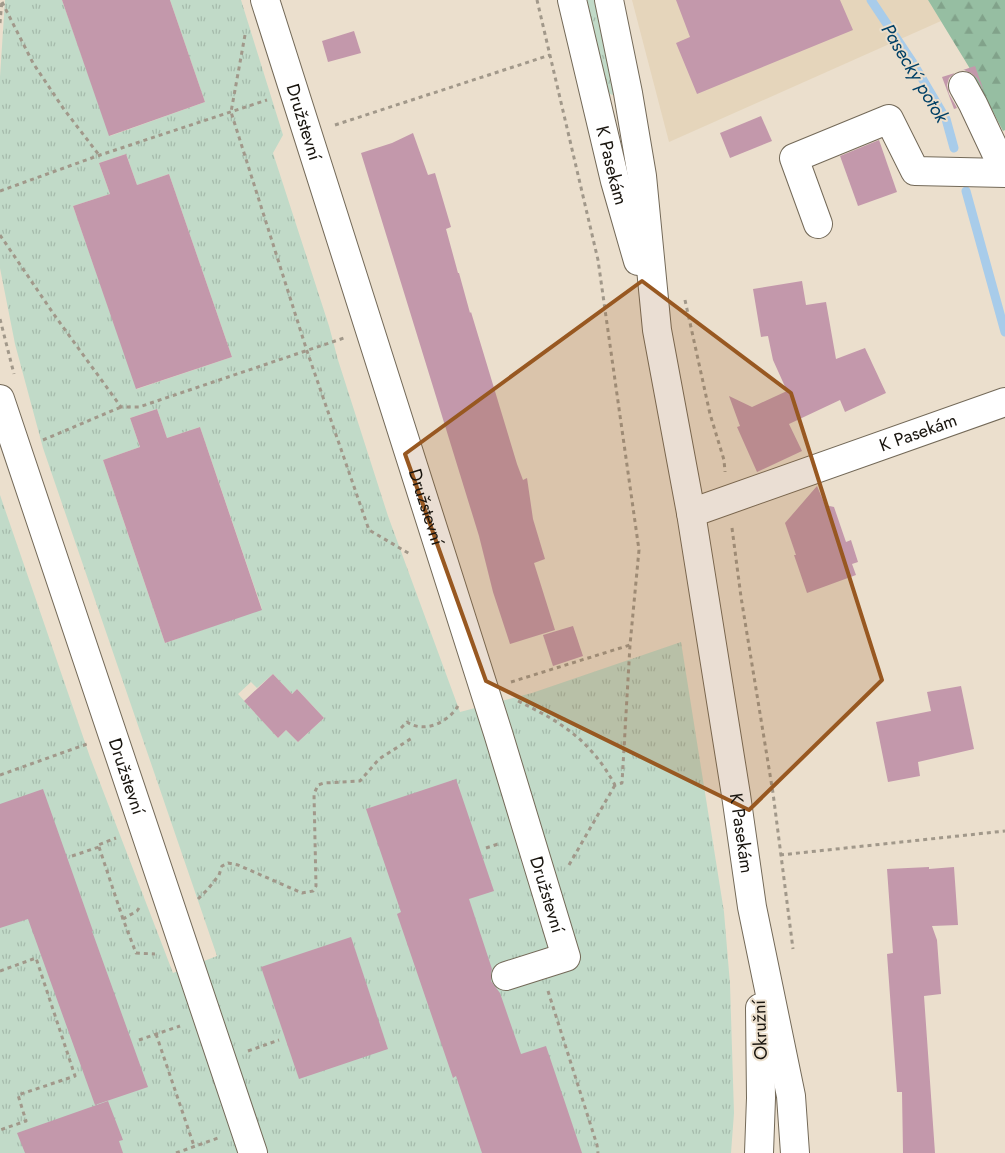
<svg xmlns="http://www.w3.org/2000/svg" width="1005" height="1153" font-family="Jost,sans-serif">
<defs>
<pattern id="grass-tufts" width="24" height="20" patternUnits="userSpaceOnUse" patternTransform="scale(1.25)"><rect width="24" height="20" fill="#c1dac8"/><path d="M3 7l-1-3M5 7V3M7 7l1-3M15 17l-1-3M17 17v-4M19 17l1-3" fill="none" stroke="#a5baab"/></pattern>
<pattern id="forest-firs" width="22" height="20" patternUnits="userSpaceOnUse" patternTransform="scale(1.25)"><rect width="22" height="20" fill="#96bea2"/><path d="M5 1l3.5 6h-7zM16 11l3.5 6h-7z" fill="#81a28a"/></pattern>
</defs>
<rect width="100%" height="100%" fill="#ebdfcd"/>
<polygon fill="#e5d5bb" points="632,0 928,0 941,21 669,142"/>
<g fill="url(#grass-tufts)" fill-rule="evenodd">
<path d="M5,0H62L110,136L205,102L170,0H241L283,135L273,153L329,326L338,360L388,516L460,712L532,693L681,642L724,912L730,984L734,1113L731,1153H0V495L90,757L173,973L217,956L43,448L15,344L0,268V77ZM126,154L137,185L169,174L232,357L137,389L73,206L110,194L99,163ZM157,409L167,438L200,427L262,609L165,643L103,460L140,447L130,418ZM273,674L292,694L297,689L324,718L298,742L286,730L278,738L238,694L251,682L257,688Z"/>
<polygon points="587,0 594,0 613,84 615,94 612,95 609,93 606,84"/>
</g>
<polygon fill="url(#forest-firs)" points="928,0 1005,0 1005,130 1003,131 972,72"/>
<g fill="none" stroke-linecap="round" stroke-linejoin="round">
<g stroke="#a8ccea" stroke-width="9">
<polyline points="871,0 913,63 946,119 954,148"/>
<polyline points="966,191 1005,332"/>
</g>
</g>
<g fill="#c398ab">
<polygon points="62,0 170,0 205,102 109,136"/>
<polygon points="676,0 840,0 853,30 697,94 676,43 690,37"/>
<polygon points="354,31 361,53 328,62 322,41"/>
<polygon points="975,66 984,91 977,78 971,73 964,70 960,71"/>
<polygon points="955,73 949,78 947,85 949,94 957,108 954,109 942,77"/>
<polygon points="761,116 772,141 730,158 720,133"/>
<polygon points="413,133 428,175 435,173 451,227 446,229 458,273 459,273 470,313 471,312 517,464 523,480 527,478 533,519 545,559 534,563 555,630 510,644 493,592 479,536 361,153 392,143"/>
<polygon points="879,140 897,192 858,206 840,156"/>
<polygon points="126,154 137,185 169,174 232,357 136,389 73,206 110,194 99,163"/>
<polygon points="802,281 806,305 826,302 836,359 865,348 886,393 845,412 840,400 789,424 802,451 757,472 737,427 740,426 729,396 752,407 787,391 773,360 768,336 761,337 753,289"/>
<polygon points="157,409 167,438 200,427 262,610 165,643 103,460 140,447 130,418"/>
<polygon points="817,486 825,505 834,507 846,542 851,540 858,562 852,564 856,575 807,593 794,555 796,555 785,523"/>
<polygon points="573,626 583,656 553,666 543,635"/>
<polygon points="273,674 292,694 297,689 324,718 298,742 286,730 278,738 244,701"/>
<polygon points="961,686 974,749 918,762 920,776 888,782 876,722 931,711 927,692"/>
<polygon points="456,779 494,891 469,899 492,969 491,973 491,981 500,993 521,1054 546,1046 582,1153 482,1153 456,1076 453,1078 397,914 401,912 366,809"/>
<polygon points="43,789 93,931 92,931 148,1087 95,1105 28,919 0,928 0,804"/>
<polygon points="929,867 929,869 954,867 958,925 932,926 937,940 941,994 924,996 935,1153 903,1153 902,1092 897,1092 887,954 893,953 887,869"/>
<polygon points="351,937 388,1049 299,1079 261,967"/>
<polygon points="108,1101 123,1140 119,1141 123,1153 25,1153 17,1133"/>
</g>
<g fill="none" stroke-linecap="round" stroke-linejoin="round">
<defs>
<g id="minor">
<path id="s1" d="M265,0L498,733L566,957L506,976"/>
<path id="s2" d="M572,0L615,181L638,261"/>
<path id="s3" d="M609,0L628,93L642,176L657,330L691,513L736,795L752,907L791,1096L795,1153"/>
<polyline points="963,86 973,104 1005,172"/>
<polyline points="818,224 794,158 889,119 915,171 1005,173"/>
<path id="s4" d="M0,399L253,1153"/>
<path id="s5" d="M691,513L1005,402"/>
<polyline points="759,1153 761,1098 760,1008"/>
</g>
</defs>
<use href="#minor" stroke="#736958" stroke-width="30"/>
<g stroke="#a1988a" stroke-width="3" stroke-dasharray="4 4" stroke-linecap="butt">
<polyline points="2,2 33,63 63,108 99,155"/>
<polyline points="0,23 2,0"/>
<polyline points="245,35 231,112 307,351 369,530 410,554"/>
<polyline points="335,125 550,55"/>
<polyline points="0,191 100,155 267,100"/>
<polyline points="0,235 55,316 121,407 139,407 344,338"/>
<polyline points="685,300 710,414 724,460 725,472"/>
<polyline points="0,319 14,374"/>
<polyline points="43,440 121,407"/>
<polyline points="732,528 741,597 773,793 793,949"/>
<polyline points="511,682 630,645"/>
<path d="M518,701C563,723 590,740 615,785L622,783L630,645L639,550L598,260L537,0"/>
<path d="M401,728L407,722C425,734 448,722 458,706"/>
<polyline points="0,775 87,744"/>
<polyline points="99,847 123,919"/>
<polyline points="486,848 501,843"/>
<polyline points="780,855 1005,831"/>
<polyline points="72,856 99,847 98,845 116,838"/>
<polyline points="569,865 615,785"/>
<polyline points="198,899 208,889 219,875 222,866 228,863 238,865 302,893 313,891 316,886 314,794 318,785 324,783 360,781 379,759 412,738"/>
<polyline points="139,908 137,911 123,919 136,953 155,954"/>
<polyline points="0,971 36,958 75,1076 18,1095 26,1121 0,1130"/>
<polyline points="548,991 597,1145 598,1153"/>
<polyline points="156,1034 194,1146"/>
<polyline points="139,1040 180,1026"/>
<polyline points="248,1051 279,1040"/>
<polyline points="176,1153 218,1138"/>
</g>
<use href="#minor" stroke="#fff" stroke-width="28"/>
</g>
<path fill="#985821" fill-opacity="0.2" stroke="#985821" stroke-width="4" stroke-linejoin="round" d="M642,281L791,393L882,680L749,810L486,681L405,454Z"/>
<g text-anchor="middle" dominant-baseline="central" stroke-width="4" stroke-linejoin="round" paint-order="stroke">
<g font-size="18" fill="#18140e" stroke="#ebdfcd">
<text stroke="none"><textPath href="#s1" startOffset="128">Družstevní</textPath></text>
<text stroke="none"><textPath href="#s2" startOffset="170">K Pasekám</textPath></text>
<text stroke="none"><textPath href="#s5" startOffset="241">K Pasekám</textPath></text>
<text stroke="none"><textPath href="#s1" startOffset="532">Družstevní</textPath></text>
<text stroke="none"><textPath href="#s4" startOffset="398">Družstevní</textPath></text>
<text stroke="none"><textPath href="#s3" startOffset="844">K Pasekám</textPath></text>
<text stroke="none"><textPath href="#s1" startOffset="938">Družstevní</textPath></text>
<text transform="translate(760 1030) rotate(-92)">Okružní</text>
</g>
<g font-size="19" font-style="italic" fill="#004066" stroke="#ebdfcd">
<text transform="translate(915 73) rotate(59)">Pasecký potok</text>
</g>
</g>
</svg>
